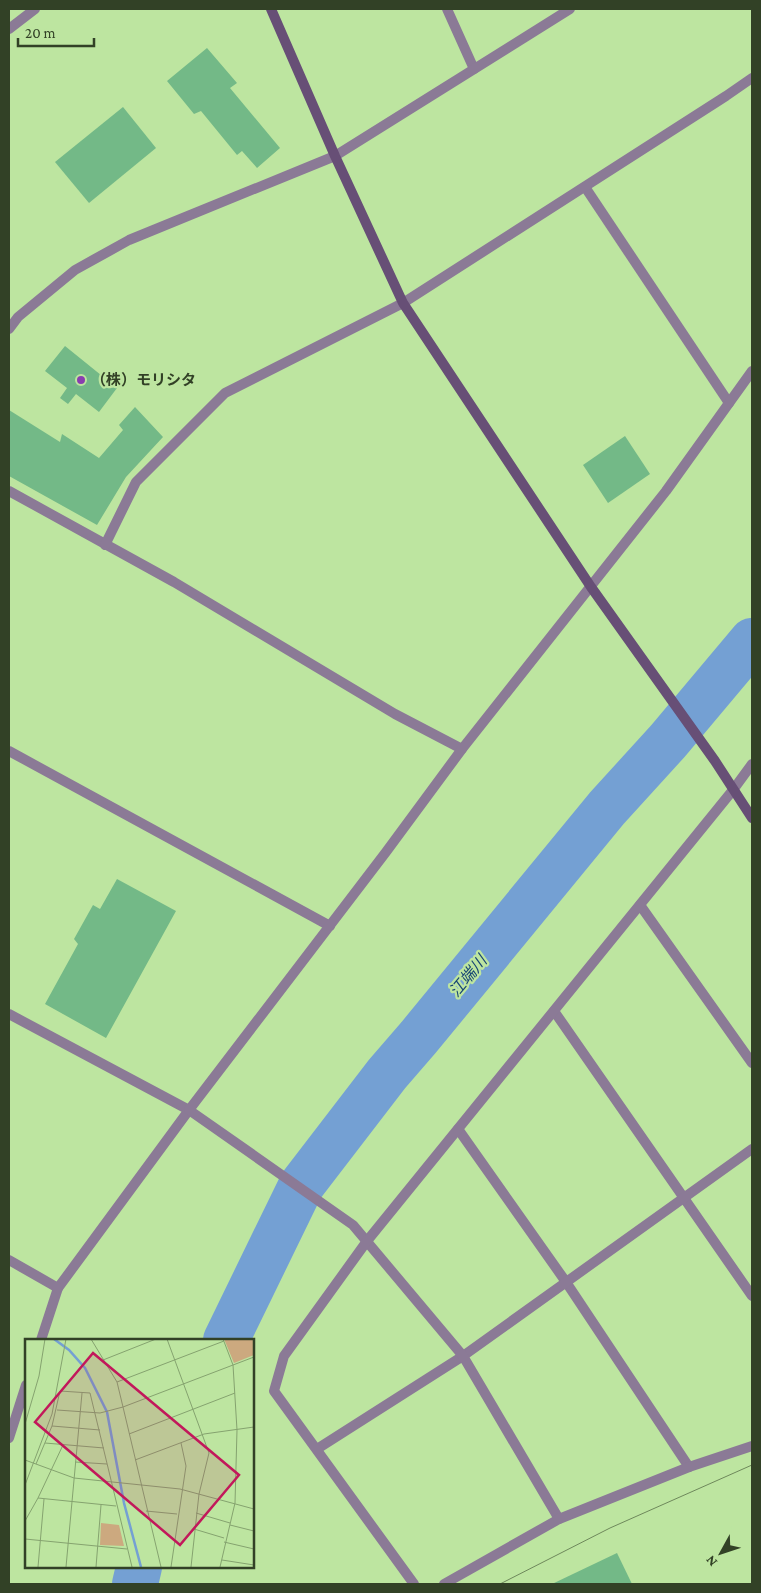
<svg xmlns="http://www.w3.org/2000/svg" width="761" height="1593" font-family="'Crimson Pro','Noto Sans JP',serif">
<rect width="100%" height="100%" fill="#bde5a0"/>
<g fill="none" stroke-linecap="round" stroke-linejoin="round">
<g stroke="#74a0d3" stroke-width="46">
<polyline points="226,1340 301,1186 387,1074 419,1037 607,808 668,741 752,641"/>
<polyline points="135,1584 139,1567"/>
</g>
</g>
<g fill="#73b987">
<polygon points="207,48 237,83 230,88 280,148 257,168 242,151 237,155 201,111 194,114 167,81"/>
<polygon points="123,107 156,148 89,203 55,162"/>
<polygon points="65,346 117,388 99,412 76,394 68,404 60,398 67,388 45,371"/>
<polygon points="135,407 163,437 126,477 97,525 9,476 9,410 60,442 62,434 99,458 123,430 119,425"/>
<polygon points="625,436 650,474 608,503 583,465"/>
<polygon points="117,879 176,911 106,1038 45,1004 78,944 74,939 93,905 100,909"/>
<polygon points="617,1553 632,1584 552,1584"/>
</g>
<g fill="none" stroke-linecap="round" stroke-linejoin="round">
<g stroke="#8b7a96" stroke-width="10">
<polyline points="447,9 474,69"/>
<polyline points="9,29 35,9"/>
<polyline points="585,187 729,403"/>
<polyline points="9,329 18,317 75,270 129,240 335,156 570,9"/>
<polyline points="9,491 174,582 395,714 462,749"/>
<polyline points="105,545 136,482 225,393 403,303 726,96 752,78"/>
<polyline points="9,751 330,926"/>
<polyline points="640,905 752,1063"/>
<polyline points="554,1011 752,1296"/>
<polyline points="9,1014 189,1110 58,1288 41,1340"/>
<polyline points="458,1129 566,1282 689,1467"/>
<polyline points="9,1260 58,1288"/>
<polyline points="9,1438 26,1385"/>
<polyline points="317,1449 463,1356 752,1149"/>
<polyline points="559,1519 463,1356 353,1225 189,1110 386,852 462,749 666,491 752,371"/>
<polyline points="414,1584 274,1391 284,1356 367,1241 733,790 752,764"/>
<polyline points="444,1584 559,1519 689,1467 752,1446"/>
</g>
<polyline stroke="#674f76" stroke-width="10" points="271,9 335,156 403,303 591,587 715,761 752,818"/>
<polyline stroke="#6e885b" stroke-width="1" points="500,1584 610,1528 752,1465"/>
</g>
<circle fill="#893eaf" stroke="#bde5a0" stroke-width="2" cx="81" cy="380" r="5"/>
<g text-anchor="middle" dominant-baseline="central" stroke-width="4.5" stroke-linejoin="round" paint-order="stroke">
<g font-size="15" font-weight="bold" fill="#324126" stroke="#bde5a0" text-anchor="start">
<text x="91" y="380">（株）モリシタ</text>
</g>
<g font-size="16" font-style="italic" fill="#164474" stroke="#bde5a0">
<text transform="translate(468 976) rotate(-50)">江端川</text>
</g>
</g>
<g transform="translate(25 1339)">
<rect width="229" height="229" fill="#bde5a0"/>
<path d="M199,0H229V16L209,24ZM76,184L94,186L99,207L75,206Z" fill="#cca97f"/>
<path fill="none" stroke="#74a0d3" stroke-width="2.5" d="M29,0L44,11L60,29L82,73L99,164L116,228"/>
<path fill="none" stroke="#85a36f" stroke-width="1" d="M66,0L92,43L98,68L229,18M142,0L184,114L174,155L166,228M78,21L131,0M92,43L199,2M32,71L75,74L98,68L136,228M0,85L14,37L20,0M27,87L75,91M104,95L210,54M20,104L79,109M0,121L49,139L155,150L229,170M110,121L179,95L229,88M50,123L82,125M11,125L27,87L35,52L65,54L107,228M0,146L27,75L41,0M13,159L38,106M121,172L152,175M171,174L205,184M0,182L13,159L91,167M205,186L229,192M169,190L199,199M0,200L102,210M199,203L229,210M197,221L229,226M13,228L19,160M41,228L57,54M71,228L76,166M146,228L161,127L156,104M195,228L210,164L212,91L208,26L198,0"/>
<path fill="#c2185b" fill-opacity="0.15" stroke="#c2185b" stroke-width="2.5" d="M68,14L214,136L155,206L10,83Z"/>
<rect width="229" height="229" fill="none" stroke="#324126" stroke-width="2.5"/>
</g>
<rect width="761" height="1593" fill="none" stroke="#324126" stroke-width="20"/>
<g transform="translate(721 1553) rotate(230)" stroke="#bde5a0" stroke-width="4" paint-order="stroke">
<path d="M0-4L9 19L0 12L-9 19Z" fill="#324126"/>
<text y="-8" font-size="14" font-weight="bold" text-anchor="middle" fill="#324126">N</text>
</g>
<path d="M18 38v8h76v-8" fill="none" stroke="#324126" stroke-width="2.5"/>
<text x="25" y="38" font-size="15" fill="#324126" stroke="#bde5a0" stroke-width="4" paint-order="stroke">20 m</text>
</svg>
